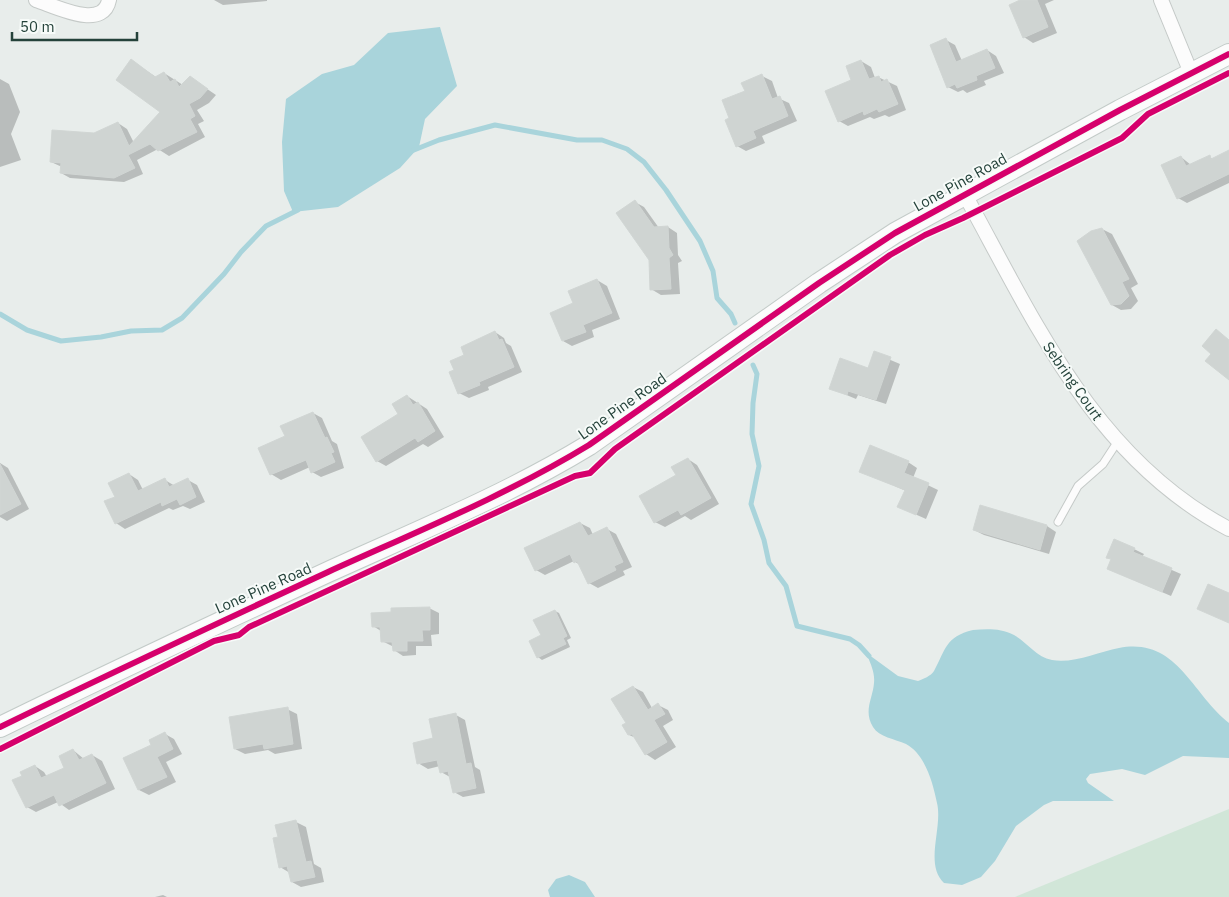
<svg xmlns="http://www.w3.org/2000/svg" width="1229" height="897" font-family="'IBM Plex Sans',sans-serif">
<rect width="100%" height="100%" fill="#e8edeb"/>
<polygon fill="#d1e6d8" points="1229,809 1229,897 1015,897"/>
<g fill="#a9d4db">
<polygon points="440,27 457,86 425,119 419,147 400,168 338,207 293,212 284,191 282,142 286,99 322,74 354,65 388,33"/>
<path d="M973,630C986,629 1001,628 1014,635C1027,642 1036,657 1052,660C1073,664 1098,652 1119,648C1177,637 1191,693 1229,723V758L1183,756L1145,775L1122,769L1090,774L1086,779L1088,783L1114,801H1053L1044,805L1016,826L995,861L981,877L962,885L944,883C924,864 943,828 937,803C933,783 925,754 906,744C895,739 879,737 873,727C863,711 873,698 874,683C875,673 871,665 868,657H872L898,676L918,681C923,679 931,676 934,671C946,649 945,637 973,630Z"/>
<polygon points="569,875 585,882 595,897 550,897 548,890 556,879"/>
</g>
<g fill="#0003">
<polygon points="214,0 267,0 267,1 223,5"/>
<polygon points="1020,0 1054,0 1045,4 1057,33 1033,43 1024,37"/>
<polygon points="946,40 955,45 962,61 987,50 996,56 1004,73 984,81 986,85 967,93 963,90 958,92 948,87"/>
<polygon points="132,61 156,77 164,73 183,85 191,78 216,95 209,103 197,110 204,121 198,124 205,137 169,156 158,149 137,160 143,174 124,182 70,178 61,173 62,167 51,162 94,134 118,123 127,129 134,143 162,112"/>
<polygon points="861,61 871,67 875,78 878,77 897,86 906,110 889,117 885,115 874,119 870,117 848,126 839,121"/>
<polygon points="762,76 772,81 778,98 789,103 797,121 762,136 765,143 746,151 737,146 731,118 746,91"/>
<polygon points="0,79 9,84 20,112 11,134 21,160 0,167"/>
<polygon points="1229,152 1229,183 1187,203 1178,198 1181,157 1191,165 1209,157 1213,159"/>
<polygon points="635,202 644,207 659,228 668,227 677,233 678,255 682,261 678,263 680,294 661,295 651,289 650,259"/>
<polygon points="1102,229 1112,234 1138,284 1131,288 1138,301 1131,309 1121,310 1112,305"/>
<polygon points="597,280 607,286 620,319 592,330 594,337 572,346 563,341 552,314 575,304"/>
<polygon points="495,332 504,338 506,343 511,346 522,372 488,387 489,390 469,398 459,393 456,370 466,355"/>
<polygon points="874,353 900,364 886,404 858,395 856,399 830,388 868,369"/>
<polygon points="407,396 427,409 444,437 428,447 423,444 386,466 377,461"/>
<polygon points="313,413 322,418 332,441 337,444 344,468 321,477 312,472 310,467 281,480 271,474 286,437"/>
<polygon points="688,459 697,465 719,504 691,520 685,516 665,527 655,522 677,475"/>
<polygon points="908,462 917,468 913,478 938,490 926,519 899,507 906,491 861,471"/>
<polygon points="0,463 8,468 29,509 7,521 0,517"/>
<polygon points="129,474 138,480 143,490 165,480 175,486 188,480 197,485 205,502 190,509 183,506 173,510 169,508 125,529 116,523 116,497"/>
<polygon points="981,507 1047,526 1056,532 1049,554 984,535 974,530"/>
<polygon points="580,523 590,528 593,535 607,529 616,534 632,567 623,571 625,575 598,588 589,583 580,565 574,561 545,575 536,570"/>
<polygon points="1134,549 1144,554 1142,557 1181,574 1171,596 1108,569"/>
<polygon points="429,608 439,613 439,634 431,635 432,646 416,646 416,655 403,656 394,650 394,647 382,641 381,631 373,626"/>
<polygon points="555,611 559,613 571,638 567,640 570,647 542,660 538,657 542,636"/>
<polygon points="633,687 643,692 652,708 658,705 668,710 673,720 663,726 676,747 655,760 646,754 636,738 629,735 627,724"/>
<polygon points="287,709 297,714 302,749 275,754 268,750 245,754 235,749"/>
<polygon points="456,715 465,720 475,767 480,770 485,793 463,797 454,792 450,777 441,772 440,766 428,769 418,763"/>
<polygon points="165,734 174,739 182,754 166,762 176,782 149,795 139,790 125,759 153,745"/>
<polygon points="73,750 84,759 92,755 102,761 115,789 69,810 58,802 36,812 27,807 24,776 35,766 44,772 47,777 66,768"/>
<polygon points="296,822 306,827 314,864 321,868 324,882 301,887 292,882 290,873 280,867 279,838"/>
<polygon points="163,895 167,897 155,897"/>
</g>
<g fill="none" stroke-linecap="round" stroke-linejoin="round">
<g stroke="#a9d4db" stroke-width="5">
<polyline points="414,150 439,140 495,125 577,140 602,140 627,149 644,162 666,190 700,241 713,271 717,298 731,314 735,323"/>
<polyline points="0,314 27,330 61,341 101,337 131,331 162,330 182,318 224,274 241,252 266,226 298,210"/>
<polyline points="753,365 757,374 753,403 752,434 759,466 751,504 764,540 769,563 786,586 797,626 850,639 859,645 869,656"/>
</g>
</g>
<g fill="#cfd4d2" stroke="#d1d6d4">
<polygon points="1020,0 1037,0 1048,27 1023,38 1009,5"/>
<polygon points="946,38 956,62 987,49 995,68 976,76 977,80 957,88 955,84 947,88 930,45"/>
<polygon points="131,59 155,77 164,72 170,82 175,79 179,87 190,76 208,89 200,98 189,104 195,116 190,119 197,132 158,151 150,144 128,155 135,168 114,178 60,173 61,163 50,162 52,130 94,133 118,122 129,146 160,112 116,80"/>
<polygon points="861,60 869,79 879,76 881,82 887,79 898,104 879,112 877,109 864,115 863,111 838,122 825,91 851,80 846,66"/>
<polygon points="762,74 772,99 780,96 788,116 753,131 756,138 736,147 725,120 729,118 722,100 745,91 741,83"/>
<polygon points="1229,150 1229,174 1177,199 1161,165 1181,156 1186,166 1210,155 1211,159"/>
<polygon points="635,200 654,227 668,226 669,248 673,255 669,258 671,289 650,290 649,260 616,213"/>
<polygon points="1102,228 1129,279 1122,282 1129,296 1121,304 1111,305 1077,241 1091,231"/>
<polygon points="597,279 612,313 583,325 586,332 562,341 550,313 573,303 568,291"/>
<polygon points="1216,329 1229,340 1229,380 1205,361 1211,354 1202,346"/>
<polygon points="495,331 499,340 502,339 514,367 479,382 480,385 458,394 449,372 454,370 450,361 464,355 461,347"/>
<polygon points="874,351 891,357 876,400 848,391 847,395 829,389 840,358 868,368"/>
<polygon points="407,395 413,405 418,402 435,431 418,442 415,438 376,462 361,437 398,414 392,404"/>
<polygon points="313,412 325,438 327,437 334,452 331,453 335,462 311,473 306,460 270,475 258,448 285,436 280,426"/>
<polygon points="870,445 909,461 904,473 929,483 916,515 897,507 905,490 859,472"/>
<polygon points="688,458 711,498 681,515 678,510 654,523 639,496 676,475 671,467"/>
<polygon points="0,464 21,504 0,515"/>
<polygon points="129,473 138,491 165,478 169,487 188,478 196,497 180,505 177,499 162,506 161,502 115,524 104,501 115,497 108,483"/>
<polygon points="980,505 1047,525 1040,550 973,530"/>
<polygon points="580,522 588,536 607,527 623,562 614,566 616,570 588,584 577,561 574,563 570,554 535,571 524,548"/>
<polygon points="1114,539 1135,548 1133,552 1172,568 1162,592 1107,569 1111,559 1106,558"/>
<polygon points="1208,584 1229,593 1229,623 1197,609"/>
<polygon points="430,607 430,630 422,630 423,641 407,641 407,651 393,651 392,642 381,642 380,627 372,627 371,613 391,612 391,608"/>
<polygon points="555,610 567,636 563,638 566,644 537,658 529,641 541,635 533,620"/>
<polygon points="633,686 648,710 658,703 665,714 654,720 667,742 645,755 632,734 628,735 622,725 626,723 611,699"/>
<polygon points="288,707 293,744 264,749 263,744 234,749 229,717"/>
<polygon points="456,713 466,764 471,763 476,788 453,793 448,771 440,773 437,760 417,764 413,743 433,738 429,719"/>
<polygon points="165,732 173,749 157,757 167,777 138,790 123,758 151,745 149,740"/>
<polygon points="73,749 79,760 92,754 106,783 59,806 54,795 26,808 12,780 22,776 20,772 35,765 41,778 64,768 59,756"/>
<polygon points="296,820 306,862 311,861 315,877 291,882 287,866 279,868 273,838 278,837 275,825"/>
</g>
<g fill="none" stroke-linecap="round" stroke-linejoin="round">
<defs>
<polyline id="lane" points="1058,522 1078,486 1103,464 1118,441"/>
<g id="street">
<path d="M36,0C55,6 103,31 109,0"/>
<polyline points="1161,0 1191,73"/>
<path d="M964,193C1034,320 1094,458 1229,529"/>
</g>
<path id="secondary" d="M0,727C109,674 218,623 328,572C416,532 507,495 589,445L819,283L895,233L1120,110L1229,54"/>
</defs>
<use href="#lane" stroke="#c5cac8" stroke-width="9"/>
<use href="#street" stroke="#c5cac8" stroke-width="16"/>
<use href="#secondary" stroke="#c3cbc8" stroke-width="22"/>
<use href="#lane" stroke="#fcfcfc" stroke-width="7"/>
<use href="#street" stroke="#fcfcfc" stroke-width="14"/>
<use href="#secondary" stroke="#fcfcfc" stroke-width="20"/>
<defs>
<g id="cycleway">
<path d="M0,727C109,674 218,623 328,572C416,532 507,495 589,445L819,283L895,233L1120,110L1229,54"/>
<polyline points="0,749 214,641 239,635 249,627 575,476 590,473 615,449 890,255 925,235 963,218 1122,138 1148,114 1229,73"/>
</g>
</defs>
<use href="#cycleway" stroke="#f7fbf9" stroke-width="9"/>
<use href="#cycleway" stroke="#d6006c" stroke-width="6"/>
</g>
<g text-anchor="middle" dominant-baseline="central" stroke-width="4" stroke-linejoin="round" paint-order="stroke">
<g font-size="15" fill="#24423a" stroke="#f7fbf9">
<text transform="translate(960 182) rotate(-29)">Lone Pine Road</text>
<text transform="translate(1073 381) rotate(55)">Sebring Court</text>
<text transform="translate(622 406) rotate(-35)">Lone Pine Road</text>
<text transform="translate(263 588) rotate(-24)">Lone Pine Road</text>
</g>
</g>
<path d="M12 32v8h125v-8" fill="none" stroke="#24423a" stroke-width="2.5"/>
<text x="20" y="32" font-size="15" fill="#24423a" stroke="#f7fbf9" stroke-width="4" paint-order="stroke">50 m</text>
</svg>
